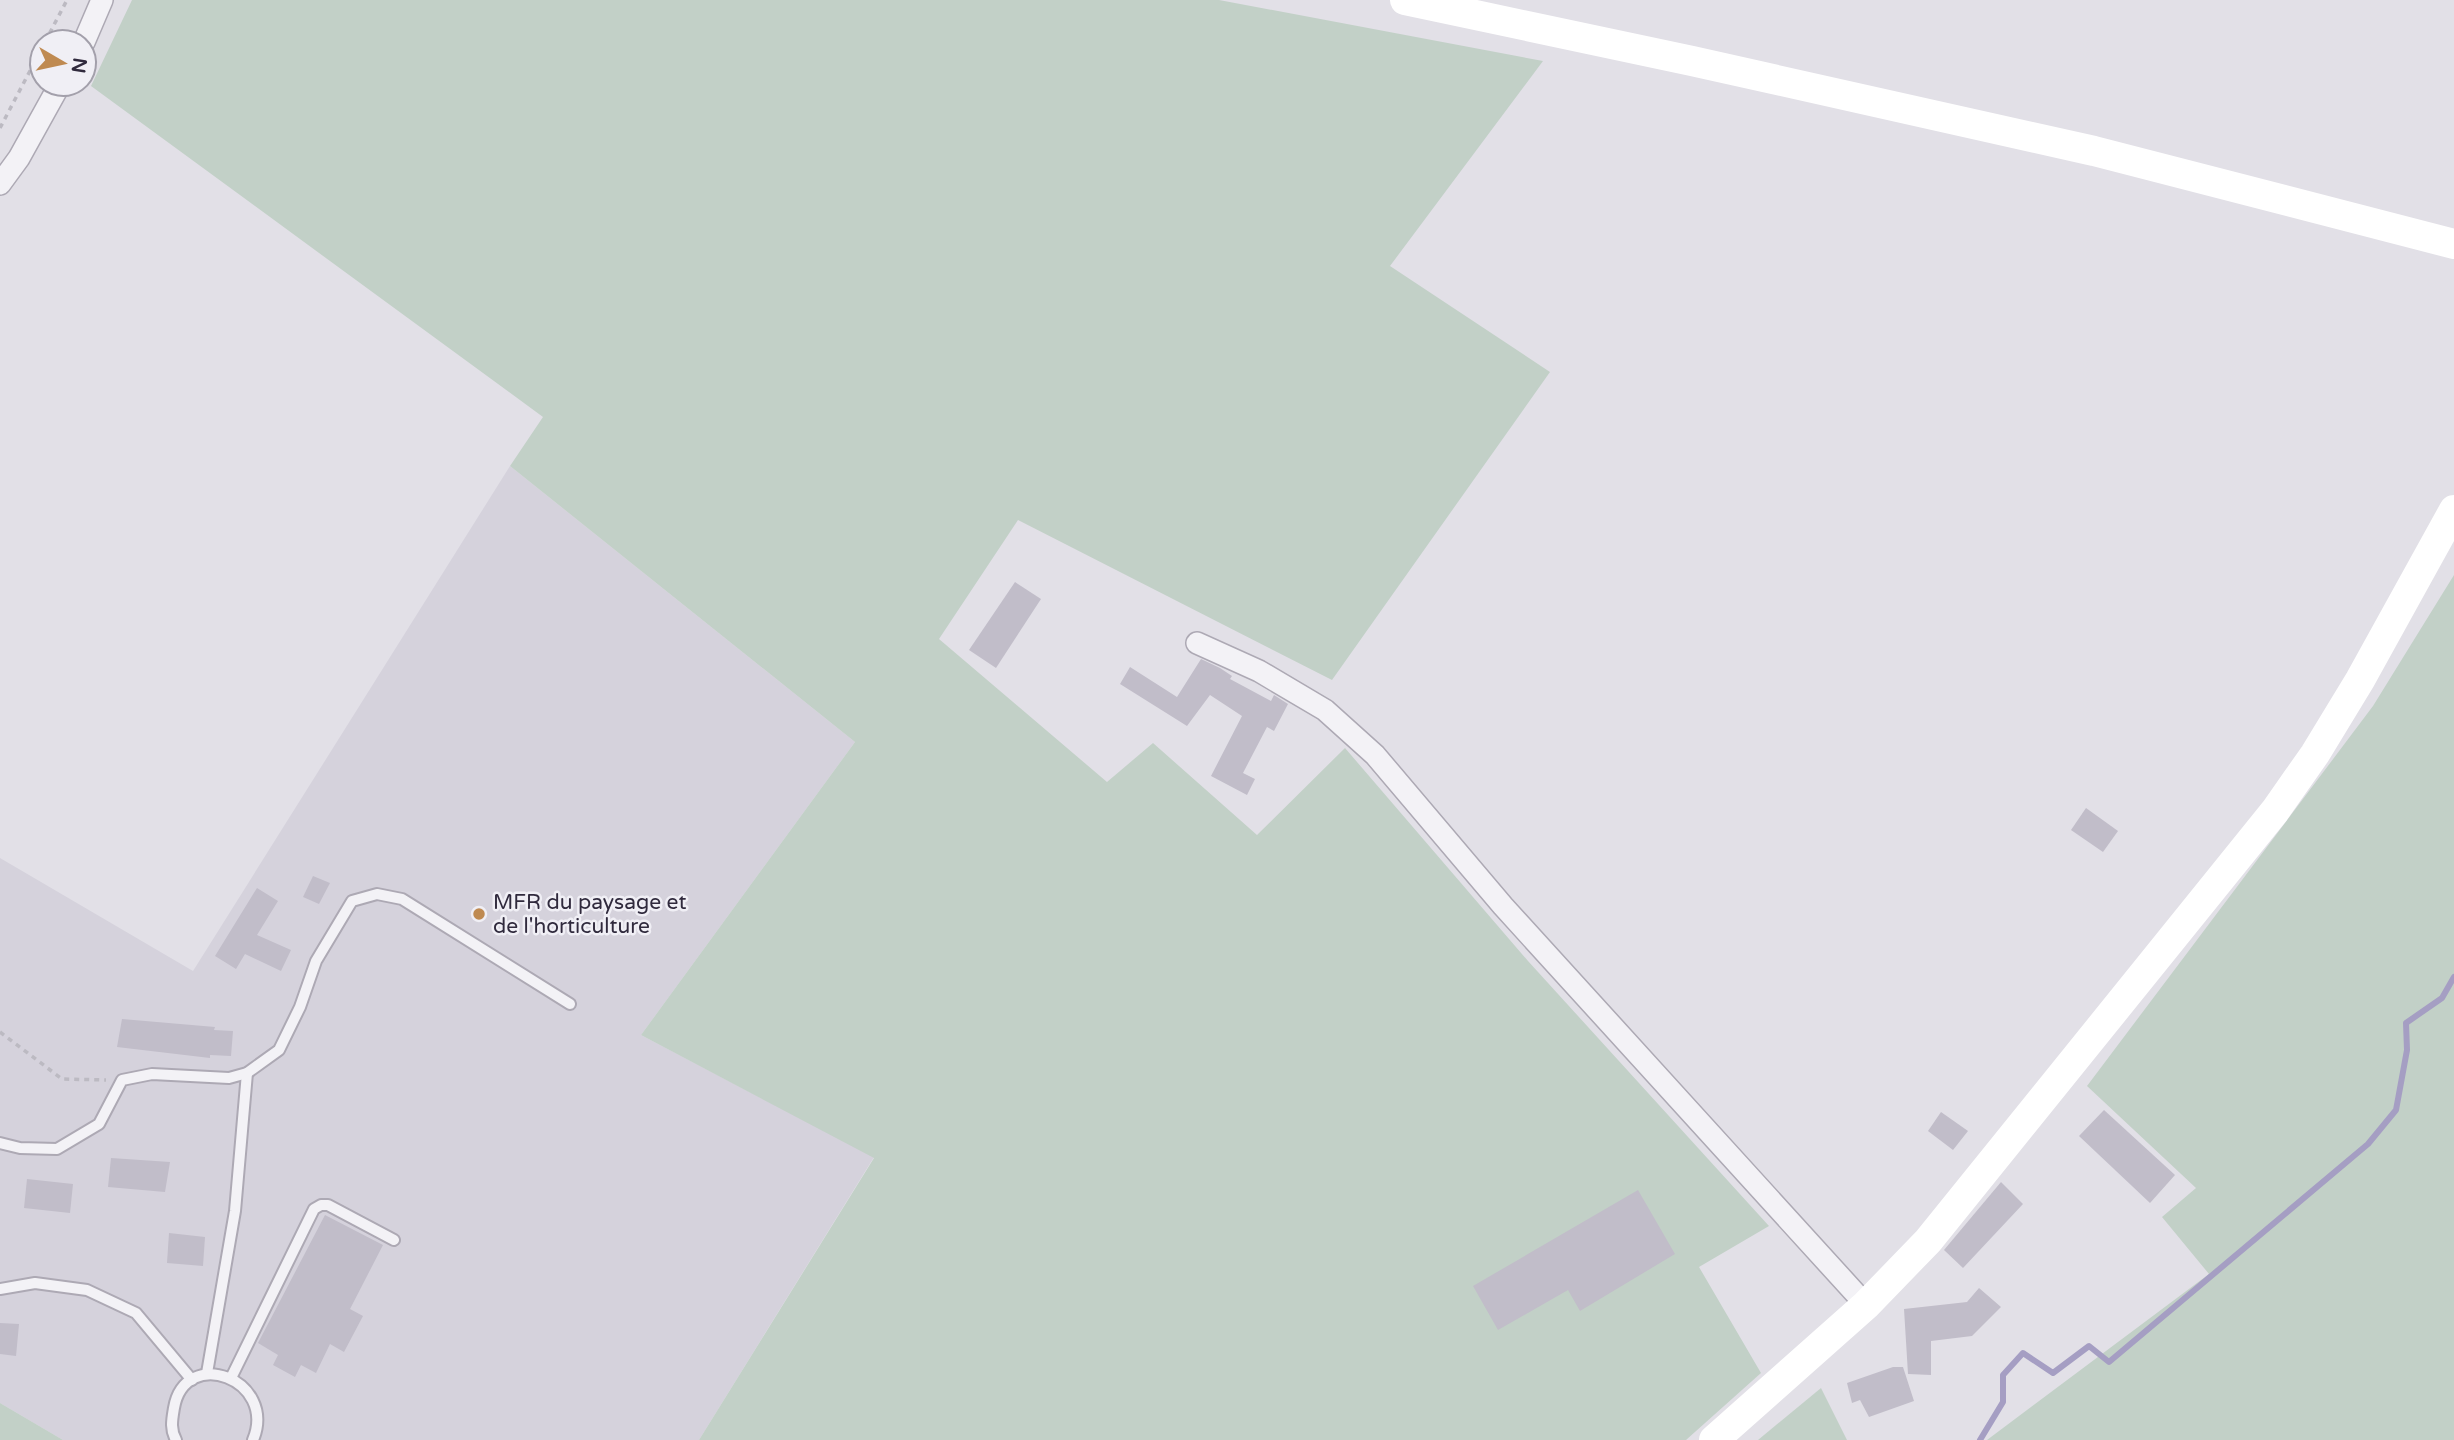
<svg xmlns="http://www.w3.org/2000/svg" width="2454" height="1440" font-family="'Varela Round',sans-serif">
<rect width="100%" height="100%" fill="#e2e0e7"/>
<polygon fill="#d5d2dc" points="510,466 855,742 641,1035 874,1157 699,1440 63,1440 0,1403 0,858 193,971"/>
<g fill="#c2d0c7">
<polygon points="132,0 1219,0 1543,61 1390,266 1550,372 1332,680 1018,520 939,639 1107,782 1153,743 1257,835 1345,748 1528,961 1769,1226 1699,1267 1761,1373 1686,1440 699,1440 874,1158 641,1035 855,742 510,466 543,417 91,86"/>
<polygon points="2454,575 2454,1440 1987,1440 2209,1274 2162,1217 2196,1188 2087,1086 2373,706"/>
<polygon points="1821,1388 1847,1440 1758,1440"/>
<polygon points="0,1403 63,1440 0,1440"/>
</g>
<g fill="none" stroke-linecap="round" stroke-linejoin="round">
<polyline stroke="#a59ec3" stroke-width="6" points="1980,1440 2003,1402 2003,1375 2023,1353 2053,1373 2089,1346 2109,1362 2368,1144 2396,1110 2407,1050 2406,1023 2442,998 2454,977"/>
</g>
<g fill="#c1bdc9">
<polygon points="1015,582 1041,599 996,668 969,650"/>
<polygon points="1201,659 1220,668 1232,676 1230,679 1271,701 1274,695 1288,704 1274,731 1267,727 1243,773 1255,779 1247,795 1211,776 1242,716 1210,695 1187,726 1120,684 1130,667 1177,697"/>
<polygon points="2086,808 2118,831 2103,852 2071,830"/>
<polygon points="313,876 330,883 319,904 303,897"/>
<polygon points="257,888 278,901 257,935 291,950 281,971 245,954 236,969 215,956"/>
<polygon points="122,1019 215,1027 214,1030 233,1031 231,1056 210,1055 210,1058 117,1047"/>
<polygon points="2104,1110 2175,1175 2150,1203 2079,1136"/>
<polygon points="1941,1112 1968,1131 1953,1150 1928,1131"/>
<polygon points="111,1158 170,1162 165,1192 108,1187"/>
<polygon points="27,1179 73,1184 70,1213 24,1208"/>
<polygon points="2001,1182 2023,1204 1963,1268 1944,1250"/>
<polygon points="1638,1190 1675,1254 1580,1311 1568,1290 1498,1330 1473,1286"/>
<polygon points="325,1215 383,1245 350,1309 363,1316 344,1352 330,1344 316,1373 301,1365 295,1377 273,1365 278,1355 258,1343"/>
<polygon points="169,1233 205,1237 203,1266 167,1263"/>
<polygon points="1979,1288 2001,1307 1972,1336 1931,1341 1931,1375 1908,1374 1904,1309 1967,1302"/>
<polygon points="0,1323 19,1324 16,1356 0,1354"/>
<polygon points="1893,1367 1903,1367 1914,1401 1869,1417 1860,1400 1852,1403 1847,1383"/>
</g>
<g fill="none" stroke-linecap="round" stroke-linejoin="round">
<defs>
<g id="lane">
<polyline points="0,1143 20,1148 57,1149 99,1124 122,1080 152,1074 229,1078 247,1073 279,1050 300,1007 316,961 352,901 377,894 402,899 570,1004"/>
<polyline points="0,1289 35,1283 87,1290 136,1313 192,1380"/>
<polyline points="207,1373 235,1211 247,1073"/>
<polyline points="231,1378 314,1209 321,1205 328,1205 394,1240"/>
<path d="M176,1440C170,1429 172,1420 174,1408C185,1345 278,1379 253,1440"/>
</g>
<g id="street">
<polyline points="84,42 102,0"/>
<polyline points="0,184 19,158 60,84"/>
<polyline points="1197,643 1259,671 1325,710 1375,755 1503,906 1866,1305"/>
</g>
</defs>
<use href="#lane" stroke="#ada9b4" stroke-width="14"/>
<use href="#street" stroke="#ada9b4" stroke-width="24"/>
<g stroke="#bcbac2" stroke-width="3.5" stroke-dasharray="5 5" stroke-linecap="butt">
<polyline points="45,42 67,0"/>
<polyline points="0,128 42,48"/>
<polyline points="0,1032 62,1079 106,1080"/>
</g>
<use href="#lane" stroke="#f3f2f6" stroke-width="10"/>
<use href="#street" stroke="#f3f2f6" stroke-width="21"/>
<g stroke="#fff" stroke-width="30">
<polyline points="1405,0 1692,61 2094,151 2454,244"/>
<polyline points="1714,1440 1866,1305 1928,1241 2275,811 2315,754 2360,680 2454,510"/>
</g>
</g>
<circle fill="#bf8a51" stroke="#f0eff5" stroke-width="2.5" cx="479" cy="914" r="7"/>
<g text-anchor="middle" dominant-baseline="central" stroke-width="5" stroke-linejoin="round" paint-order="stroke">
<g font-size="21" fill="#302a3d" stroke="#f0eff5" text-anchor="start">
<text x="493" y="902">MFR du paysage et<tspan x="493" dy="24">de l'horticulture</tspan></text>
</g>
</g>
<g transform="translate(63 63) rotate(99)"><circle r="33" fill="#f0eff5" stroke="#a3a0ab" stroke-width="2"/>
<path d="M0-5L12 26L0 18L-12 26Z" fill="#bf8a51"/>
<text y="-10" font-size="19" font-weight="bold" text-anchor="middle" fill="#302a3d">N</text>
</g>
</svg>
